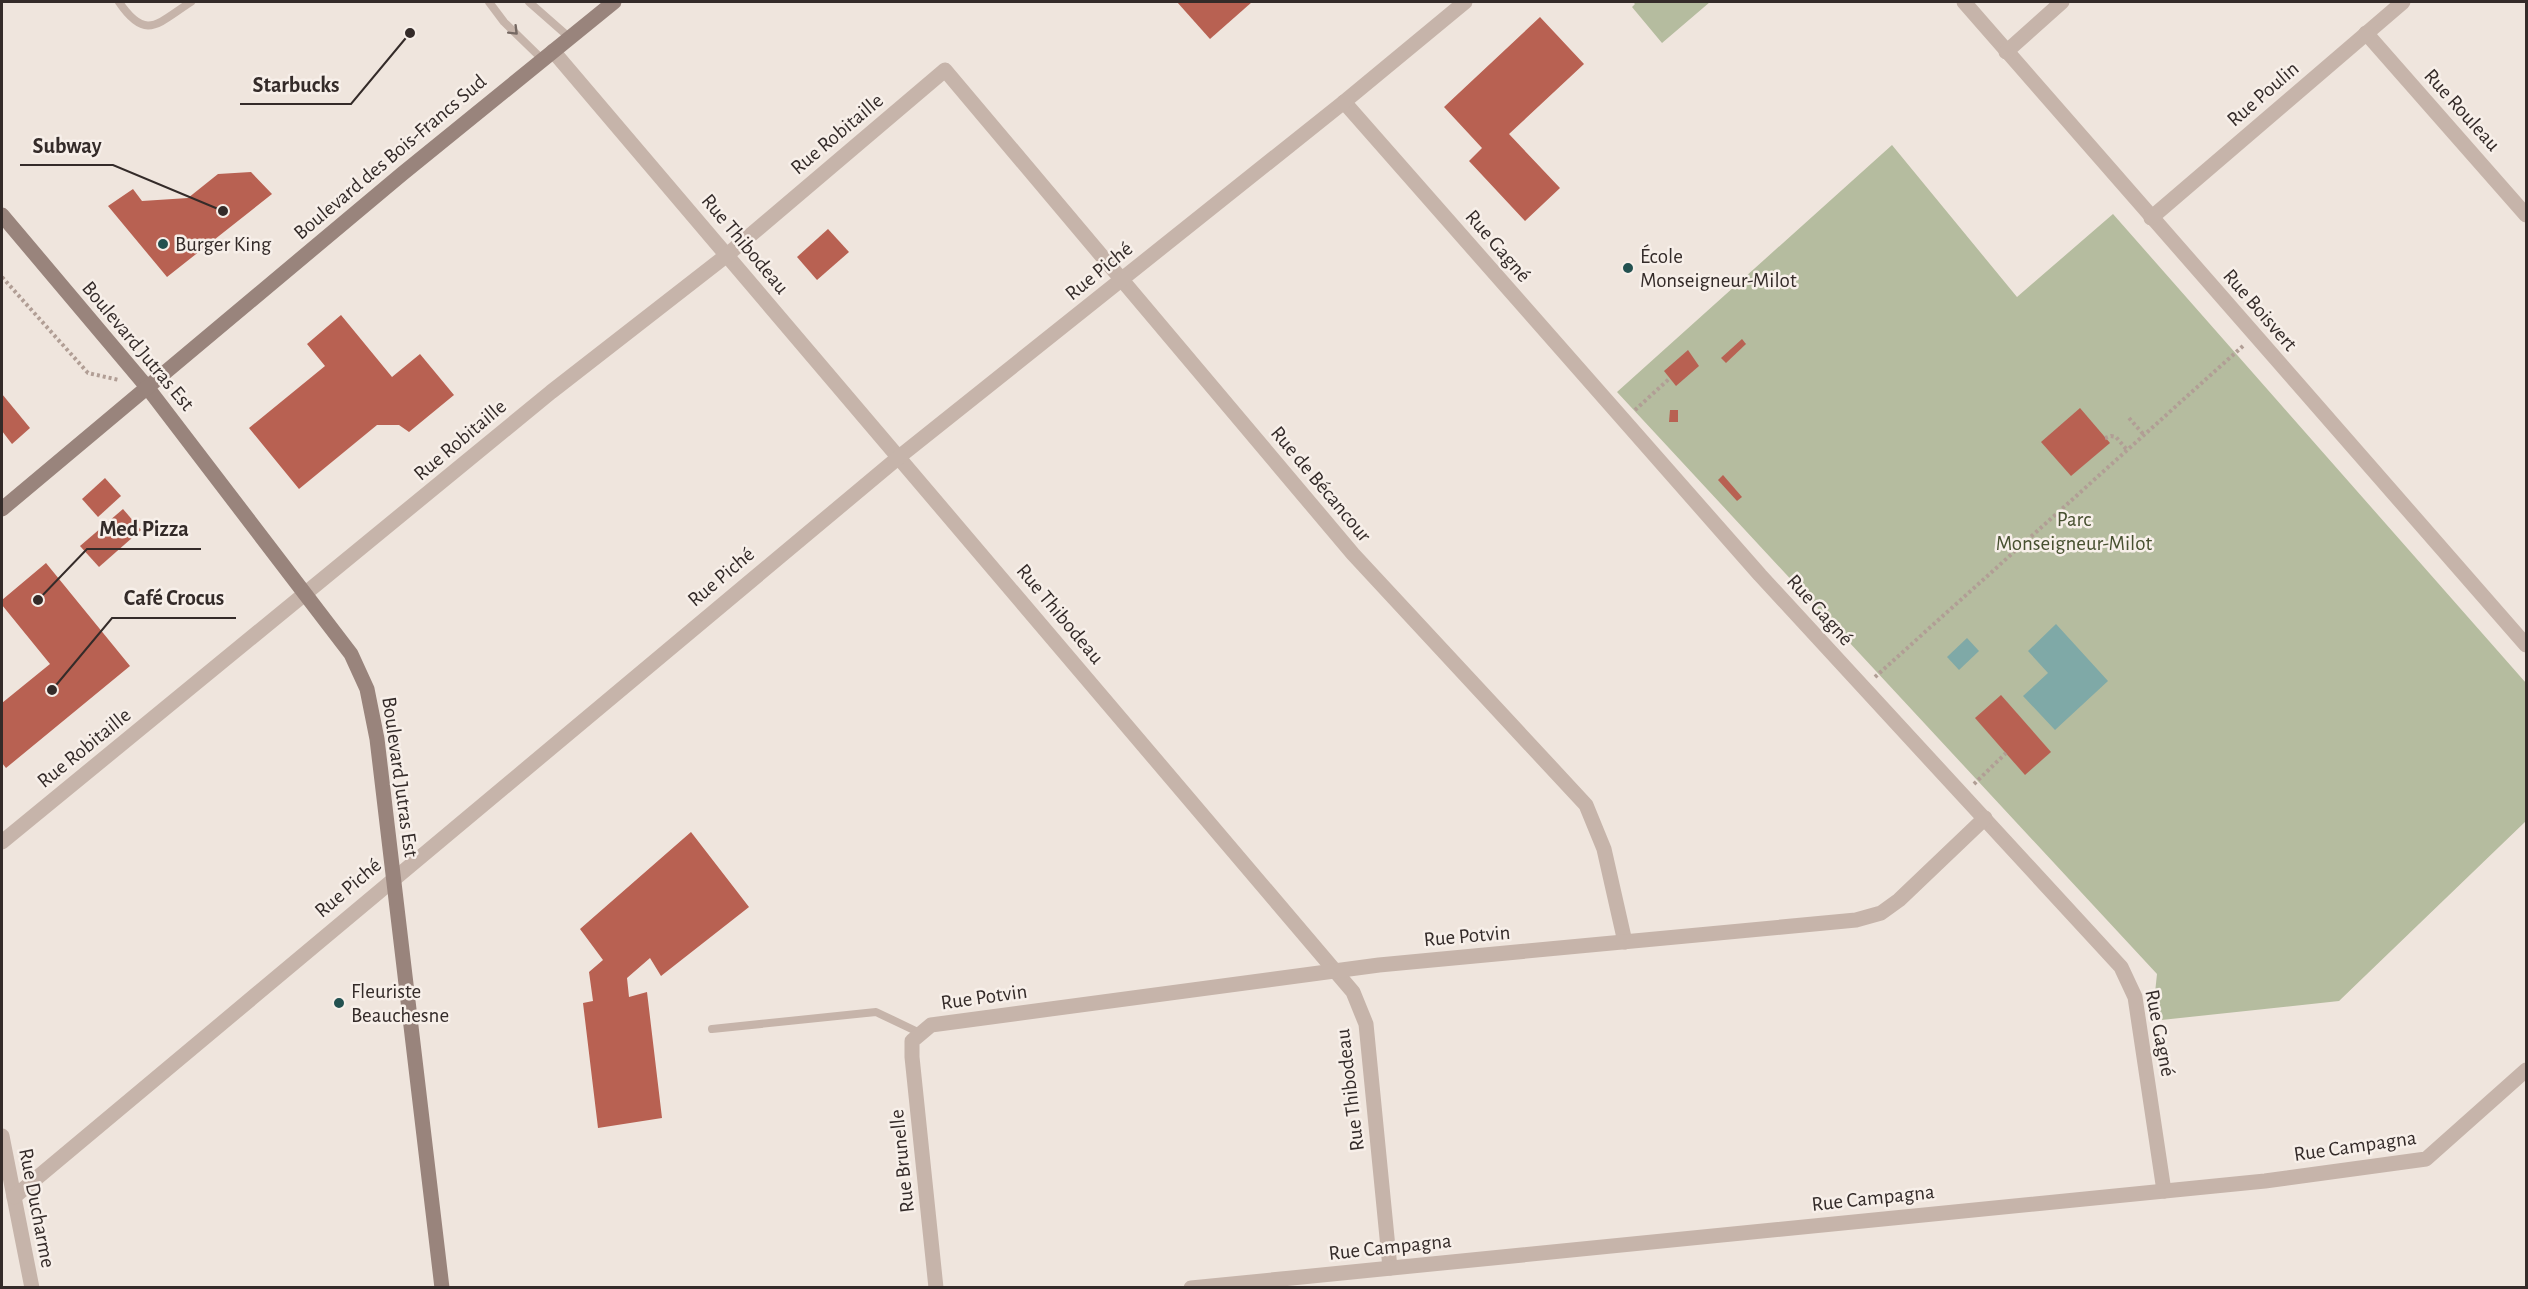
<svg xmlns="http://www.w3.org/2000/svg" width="2528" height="1289" font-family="'Alegreya Sans',sans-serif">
<rect width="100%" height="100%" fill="#efe5dd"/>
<g fill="#b5bc9f">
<polygon points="1633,2 1710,2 1662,43 1632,7 1635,4"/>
<polygon points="1892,145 2017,297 2113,214 2526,683 2526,821 2339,1001 2152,1021 2157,974 1617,392"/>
</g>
<g fill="#7fa9a7">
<polygon points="2056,624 2108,681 2055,730 2023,696 2048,673 2028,651"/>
<polygon points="1967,638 1979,651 1959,670 1947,657"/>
</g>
<g fill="#b86152">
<polygon points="1177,2 1252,2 1210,39"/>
<polygon points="1540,17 1584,64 1509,134 1560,188 1525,221 1469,161 1482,148 1444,107"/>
<polygon points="251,172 272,194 167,277 108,206 133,189 142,201 188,198 218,174"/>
<polygon points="828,229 849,252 817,280 797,257"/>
<polygon points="341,315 392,377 420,354 454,395 409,432 399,425 377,425 299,489 249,428 325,366 307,344"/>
<polygon points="1742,339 1746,344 1726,363 1721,358"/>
<polygon points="1688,350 1699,366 1676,386 1664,371"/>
<polygon points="2,394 30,428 12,444 2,431"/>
<polygon points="2080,408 2110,443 2071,476 2041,442"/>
<polygon points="1670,410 1678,410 1678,422 1669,422"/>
<polygon points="1723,475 1742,497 1737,501 1718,480"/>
<polygon points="105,478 121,496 98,517 82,499"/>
<polygon points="123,509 141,530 99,567 80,546"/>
<polygon points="46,563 130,666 6,768 2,763 2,703 50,664 2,605 2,600"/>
<polygon points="2001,695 2051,752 2025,775 1975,718"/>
<polygon points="691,832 749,907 661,976 650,958 627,978 629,997 647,992 662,1118 598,1128 583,1003 593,1001 589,972 603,960 580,929"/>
</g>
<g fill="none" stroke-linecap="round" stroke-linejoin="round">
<g stroke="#b19e95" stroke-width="4" stroke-dasharray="3 3" stroke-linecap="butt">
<polyline points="2,277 88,373 119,380"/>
<polyline points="1635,410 1670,378"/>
<polyline points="2129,418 2144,435"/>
<polyline points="2105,438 2111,436 2116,437 2127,450"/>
<polyline points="1875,677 2244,345"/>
<polyline points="1974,784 2006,753"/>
</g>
<g stroke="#c6b4aa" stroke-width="8">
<path d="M119,2C146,42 158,23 191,2"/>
<polyline points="489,2 504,22 542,59"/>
<polyline points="529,2 570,38"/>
<polyline points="712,1029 876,1012 920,1033"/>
</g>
<g stroke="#c6b4aa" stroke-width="15">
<polyline points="1964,2 2526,645"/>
<polyline points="2366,33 2526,215"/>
<polyline points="553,51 1353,992 1366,1024 1390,1268"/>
<polyline points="2006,52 2062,2"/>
<polyline points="1344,102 1760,575 2121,967 2135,997 2164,1191"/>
<polyline points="2151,218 2403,2"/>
<polyline points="2,842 551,392 727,255 945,70 1353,554 1586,805 1604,849 1625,942"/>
<polyline points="2,1136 32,1288"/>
<polyline points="14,1197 899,457 1344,102 1465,2"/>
<polyline points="936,1288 912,1057 912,1041 931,1025 1379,965 1856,920 1881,913 1899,900 1985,818"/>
<polyline points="1191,1288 2265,1181 2426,1159 2526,1070"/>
</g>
<g stroke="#99847c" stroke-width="15">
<polyline points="2,215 147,387 351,654 367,689 377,739 442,1288"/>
<polyline points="2,509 402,174 614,2"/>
</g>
</g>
<defs><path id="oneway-chevron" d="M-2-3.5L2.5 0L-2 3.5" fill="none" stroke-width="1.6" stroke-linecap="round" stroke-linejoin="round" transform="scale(1.5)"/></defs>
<use stroke="#766963" href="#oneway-chevron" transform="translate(514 31) rotate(45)"/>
<g fill="#235150" stroke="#f7efe9" stroke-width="2">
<circle cx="163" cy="244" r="6"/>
<circle cx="1628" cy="268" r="6"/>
<circle cx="339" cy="1003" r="6"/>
</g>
<g text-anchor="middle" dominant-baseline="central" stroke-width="5" stroke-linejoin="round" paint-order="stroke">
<g font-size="21" fill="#342b29" stroke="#f7efe9">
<text transform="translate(2263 94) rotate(-41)">Rue Poulin</text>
<text transform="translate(2462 110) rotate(48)">Rue Rouleau</text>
<text transform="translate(837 134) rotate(-40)">Rue Robitaille</text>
<text transform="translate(390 157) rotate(-40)">Boulevard des Bois-Francs Sud</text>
<text transform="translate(745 244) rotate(50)">Rue Thibodeau</text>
<text transform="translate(1498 246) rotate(49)">Rue Gagné</text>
<text transform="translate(1099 271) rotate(-39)">Rue Piché</text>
<text transform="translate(2260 310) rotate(49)">Rue Boisvert</text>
<text transform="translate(138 346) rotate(50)">Boulevard Jutras Est</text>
<text transform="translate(460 440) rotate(-40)">Rue Robitaille</text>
<text transform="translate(1321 484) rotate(50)">Rue de Bécancour</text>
<text transform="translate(721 577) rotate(-40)">Rue Piché</text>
<text transform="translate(1820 610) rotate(48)">Rue Gagné</text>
<text transform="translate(1060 614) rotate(50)">Rue Thibodeau</text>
<text transform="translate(84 748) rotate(-39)">Rue Robitaille</text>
<text transform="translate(400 777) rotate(82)">Boulevard Jutras Est</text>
<text transform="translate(348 888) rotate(-40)">Rue Piché</text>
<text transform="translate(1467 936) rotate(-5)">Rue Potvin</text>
<text transform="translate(984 997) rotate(-8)">Rue Potvin</text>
<text transform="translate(2160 1033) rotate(79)">Rue Gagné</text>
<text transform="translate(1350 1090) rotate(-97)">Rue Thibodeau</text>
<text transform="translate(2355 1146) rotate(-8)">Rue Campagna</text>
<text transform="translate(902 1161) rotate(-96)">Rue Brunelle</text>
<text transform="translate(1873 1198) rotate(-6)">Rue Campagna</text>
<text transform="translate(37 1208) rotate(79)">Rue Ducharme</text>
<text transform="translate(1390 1247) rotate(-6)">Rue Campagna</text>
</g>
<g font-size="21" fill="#342b29" stroke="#f7efe9" text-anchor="start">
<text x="175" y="244">Burger King</text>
<text x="1640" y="256">École<tspan x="1640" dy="24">Monseigneur-Milot</tspan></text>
<text x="351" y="991">Fleuriste<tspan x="351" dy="24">Beauchesne</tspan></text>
</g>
<g font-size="21" fill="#475030" stroke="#f7efe9">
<text x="2074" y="519">Parc<tspan x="2074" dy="24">Monseigneur-Milot</tspan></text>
</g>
</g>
<path fill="none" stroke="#342b29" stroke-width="2" d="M410 33L351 104H240M223 211L113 165H20M38 600L87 549H201M52 690L112 618H236"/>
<g fill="#342b29" stroke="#f7efe9" stroke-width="2">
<circle cx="410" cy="33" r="6"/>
<circle cx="223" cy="211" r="6"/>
<circle cx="38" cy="600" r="6"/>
<circle cx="52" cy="690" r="6"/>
</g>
<g font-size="22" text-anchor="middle" font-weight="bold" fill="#342b29" stroke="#f7efe9" stroke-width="5" stroke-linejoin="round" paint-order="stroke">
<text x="296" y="92">Starbucks</text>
<text x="67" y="153">Subway</text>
<text x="144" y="536">Med Pizza</text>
<text x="174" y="605">Café Crocus</text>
</g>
<rect width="2528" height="1289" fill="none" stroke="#342b29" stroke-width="6"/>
</svg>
